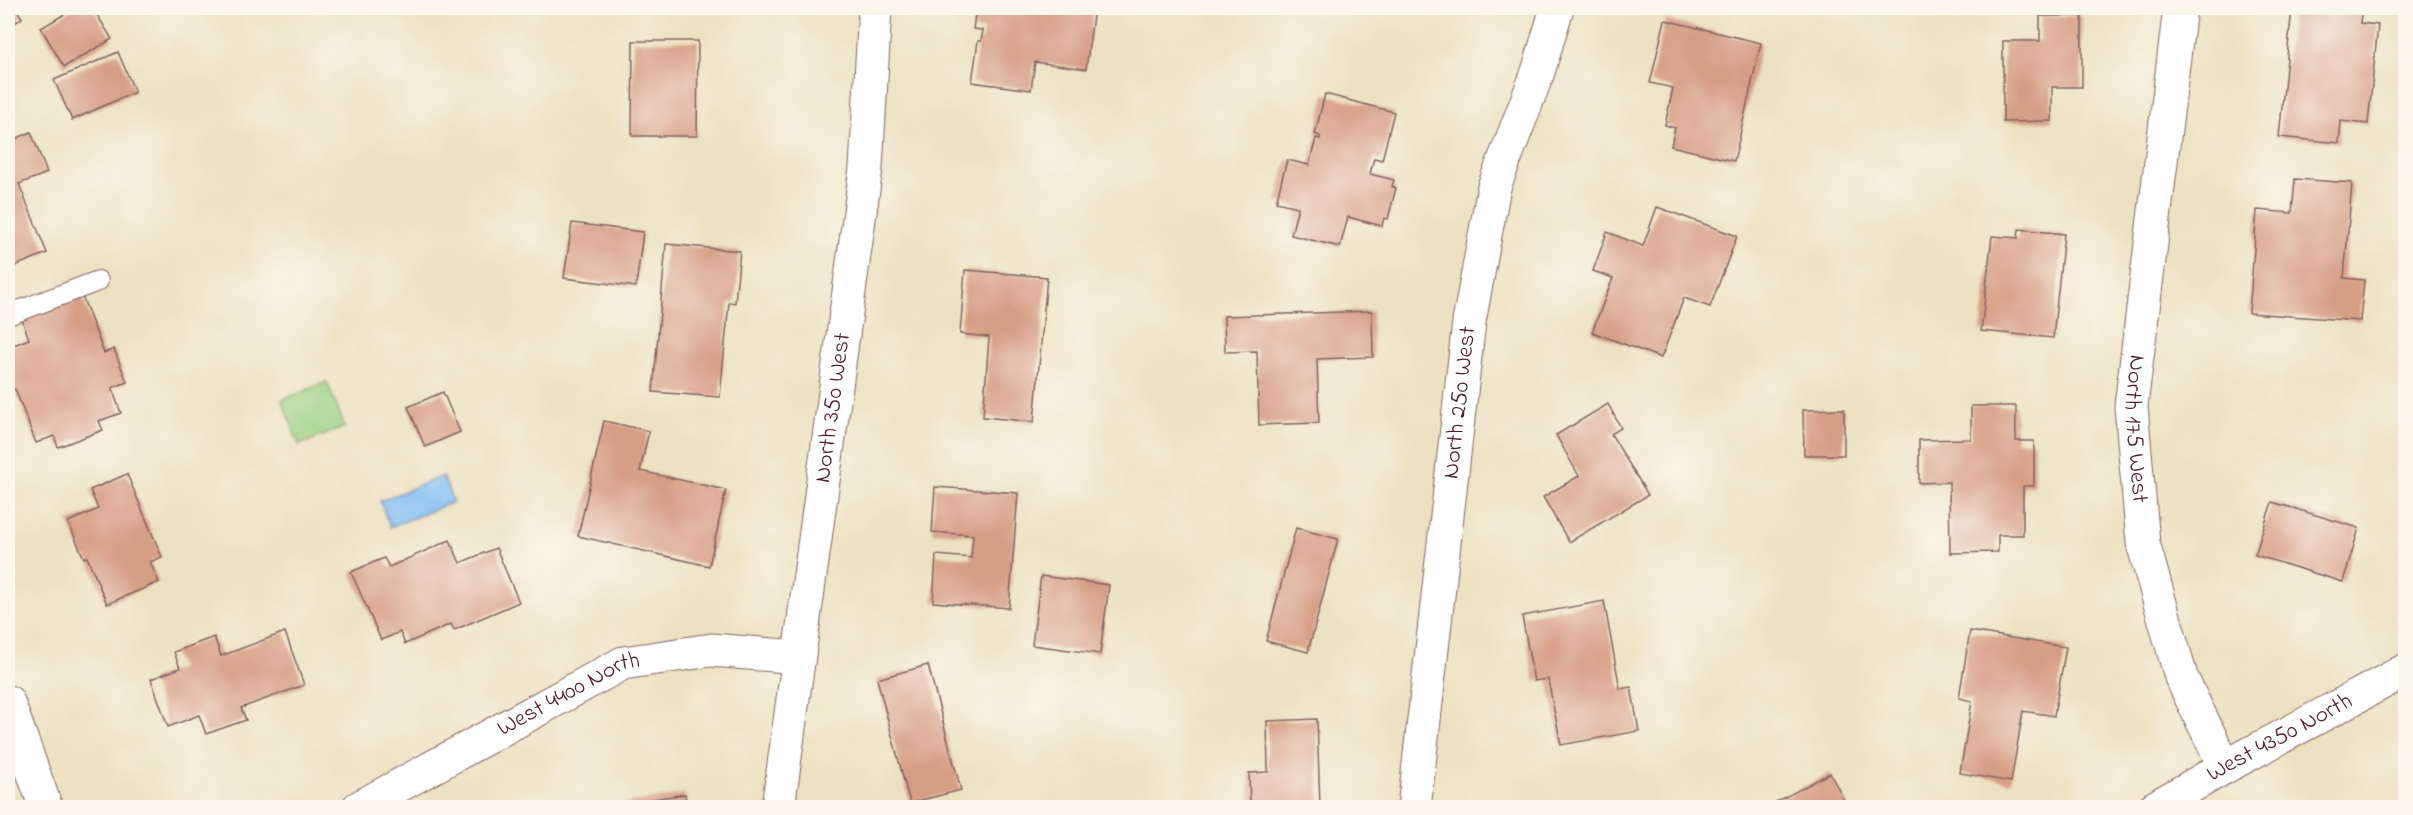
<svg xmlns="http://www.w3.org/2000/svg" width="2413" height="815" font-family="'Indie Flower',sans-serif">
<rect width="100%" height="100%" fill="#fbf7ec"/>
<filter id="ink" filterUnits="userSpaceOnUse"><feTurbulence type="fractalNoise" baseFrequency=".0167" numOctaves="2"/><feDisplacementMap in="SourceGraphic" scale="12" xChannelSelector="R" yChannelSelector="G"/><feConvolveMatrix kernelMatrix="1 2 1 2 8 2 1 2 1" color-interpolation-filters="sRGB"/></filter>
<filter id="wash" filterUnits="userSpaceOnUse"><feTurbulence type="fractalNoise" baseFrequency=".008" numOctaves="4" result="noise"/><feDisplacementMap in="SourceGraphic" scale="24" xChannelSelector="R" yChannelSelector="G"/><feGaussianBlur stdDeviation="1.35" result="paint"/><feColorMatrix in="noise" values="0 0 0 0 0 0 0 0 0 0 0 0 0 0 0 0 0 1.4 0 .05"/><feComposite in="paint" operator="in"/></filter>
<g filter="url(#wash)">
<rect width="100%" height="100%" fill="#ece2c1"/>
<polygon fill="#99d082" stroke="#727856" stroke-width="1.5" points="327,382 345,427 299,445 282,400"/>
<polygon fill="#80bef4" stroke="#656e90" stroke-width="1.5" points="443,476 453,502 390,527 380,501"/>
<g id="blocks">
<g fill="#d79e86">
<polygon points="8,8 16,8 22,18 8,28"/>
<polygon points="75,8 93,8 112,39 64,67 41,28"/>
<polygon points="976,8 1094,8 1086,69 1035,62 1031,90 972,82 978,41 981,41 983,30 973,29"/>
<polygon points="2292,8 2362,8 2360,23 2378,25 2368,124 2341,121 2339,143 2279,137"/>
<polygon points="2040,16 2082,16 2082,87 2052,87 2052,121 2003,122 2003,41 2040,41"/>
<polygon points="1665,20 1761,43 1734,161 1671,146 1675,128 1665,125 1673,88 1650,83"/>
<polygon points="633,41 698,41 697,136 632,136"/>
<polygon points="118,52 135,92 72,120 54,80"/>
<polygon points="1325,94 1394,112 1382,160 1374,158 1370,174 1394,180 1392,186 1396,188 1388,219 1384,218 1382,226 1348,217 1340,247 1291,235 1298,207 1276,202 1287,160 1309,165 1316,138 1320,139 1320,136 1315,134"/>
<polygon points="31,132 47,173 19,184 47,253 8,269 8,142"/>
<polygon points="2295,179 2352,183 2344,278 2364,280 2360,321 2249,313 2257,210 2292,213"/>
<polygon points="1657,207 1737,236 1710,307 1684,298 1661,358 1592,332 1613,278 1593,271 1607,232 1643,246"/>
<polygon points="572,223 643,232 636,287 564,278"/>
<polygon points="2019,229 2064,234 2053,338 1981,331 1992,236 2018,238"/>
<polygon points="666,244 740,251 735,303 729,302 720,397 653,392"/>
<polygon points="965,270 1047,277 1034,422 983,417 989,337 960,334"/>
<polygon points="82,296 104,353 114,349 127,382 112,388 121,413 99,421 103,430 58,447 54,436 36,443 15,389 9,392 8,388 8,347 29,339 22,320"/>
<polygon points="1372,311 1373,357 1317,359 1319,423 1259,425 1257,351 1225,352 1224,316"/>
<polygon points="443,392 460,432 425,447 408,407"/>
<polygon points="1608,404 1621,428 1611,434 1648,495 1569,542 1543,497 1579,476 1556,435"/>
<polygon points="1971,406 2016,406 2016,441 2034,441 2034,486 2023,486 2023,535 1998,535 1998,552 1950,553 1949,482 1919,483 1919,440 1971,439"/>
<polygon points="1844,409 1844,455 1804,455 1803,410"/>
<polygon points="604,421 649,431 640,471 726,490 709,566 578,536"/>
<polygon points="127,474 162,557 150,562 159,582 107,604 87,557 84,558 68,522 98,509 90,490"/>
<polygon points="935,487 1018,493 1009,608 933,602 936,555 971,558 973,535 932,532"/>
<polygon points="2272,502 2359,528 2343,582 2255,555"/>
<polygon points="1296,528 1338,539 1308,652 1266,641"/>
<polygon points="450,540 460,563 496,548 519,602 454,630 451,624 405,644 400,632 381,640 351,572 384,558 389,567"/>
<polygon points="1041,576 1109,585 1100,654 1032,645"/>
<polygon points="1604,601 1620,689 1631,687 1639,731 1561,745 1548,679 1534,681 1522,616"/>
<polygon points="1970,631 2066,647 2054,716 2023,711 2011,782 1960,773 1972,701 1959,698"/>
<polygon points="285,632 304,685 241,708 246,720 206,734 199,715 168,727 151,679 180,668 174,652 214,637 221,656"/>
<polygon points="928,665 961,790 910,803 877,679"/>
<polygon points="1317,719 1320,808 1250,808 1249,773 1268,772 1267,721"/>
<polygon points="1830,773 1848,808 1765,808"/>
<polygon points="685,794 687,808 606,808 606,806"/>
</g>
</g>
</g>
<g filter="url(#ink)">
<use href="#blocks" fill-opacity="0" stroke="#836360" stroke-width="1.5"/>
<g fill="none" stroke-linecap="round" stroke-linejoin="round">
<defs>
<polyline id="lane" points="8,315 98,281"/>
<g id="street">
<path id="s1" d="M2180,8L2131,406L2143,543L2181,677L2225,767"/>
<polyline points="8,702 46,808"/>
<path id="s2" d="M358,808L623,663L711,650L798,657"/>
<path id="s3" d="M778,808L866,168L875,8"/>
<path id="s4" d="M1414,808L1469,322L1494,187L1538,72L1557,8"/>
<path id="s5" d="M2154,808L2225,767L2406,670"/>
</g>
</defs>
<use href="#lane" stroke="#836360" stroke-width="22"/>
<use href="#street" stroke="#836360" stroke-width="35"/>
<use href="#lane" stroke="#fff" stroke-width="20"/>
<use href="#street" stroke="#fff" stroke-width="33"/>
</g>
</g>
<g text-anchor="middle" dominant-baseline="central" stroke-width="6" stroke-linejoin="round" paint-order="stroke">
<g font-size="24" fill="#4a1f2b" stroke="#fbf7ec">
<text stroke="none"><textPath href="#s4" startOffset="408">North 250 West</textPath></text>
<text stroke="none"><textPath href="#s3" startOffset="404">North 350 West</textPath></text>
<text stroke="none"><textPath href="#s1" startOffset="424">North 175 West</textPath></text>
<text stroke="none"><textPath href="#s2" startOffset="240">West 4400 North</textPath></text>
<text stroke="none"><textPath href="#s5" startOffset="144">West 4350 North</textPath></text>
</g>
</g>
<rect width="2413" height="815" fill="none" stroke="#fbf7ec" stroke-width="30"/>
</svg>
